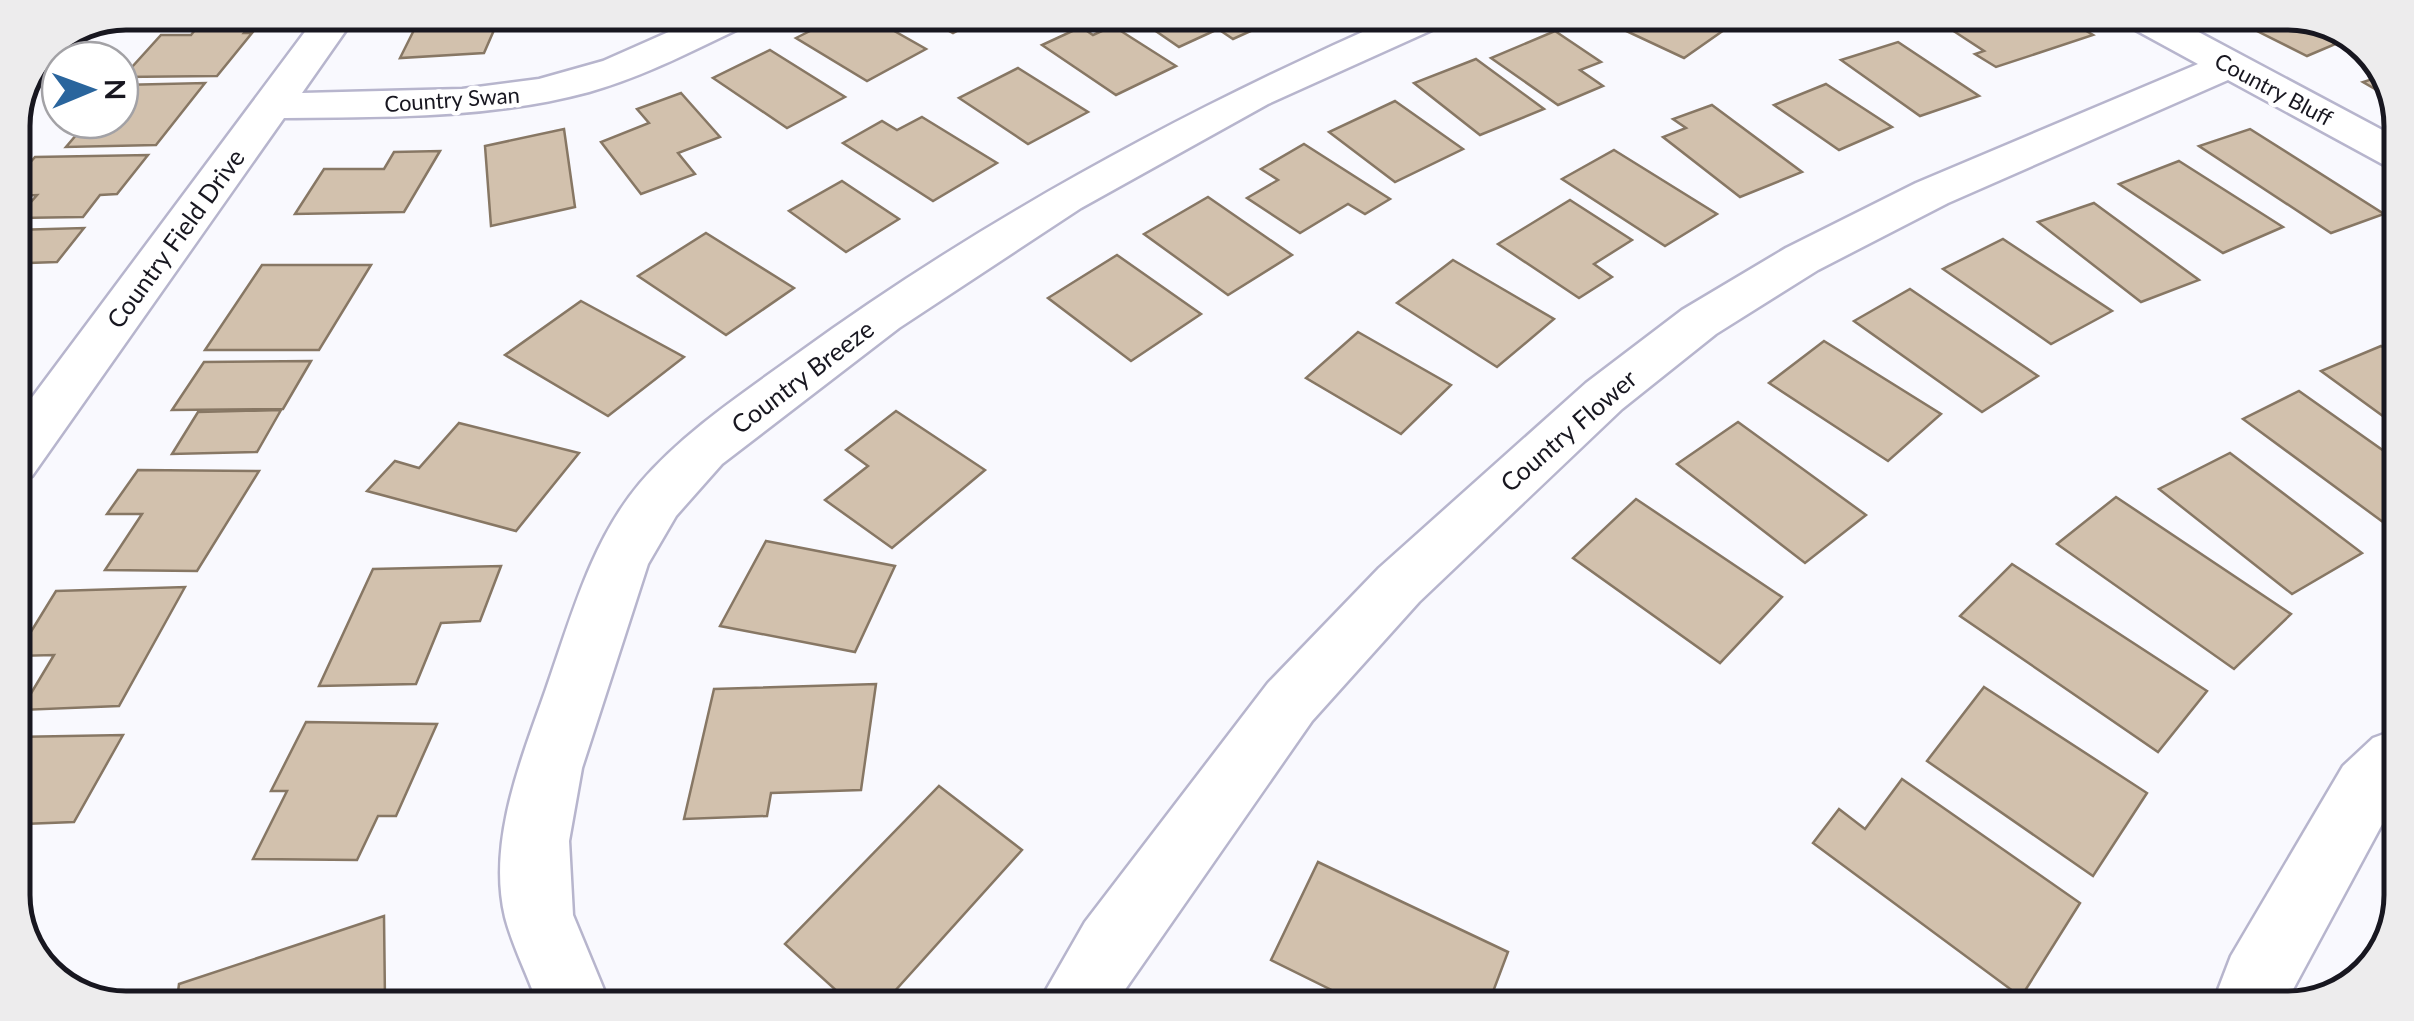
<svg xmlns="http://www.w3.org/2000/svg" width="2414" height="1021" font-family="Lato,sans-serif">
<rect width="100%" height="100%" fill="#f9f9fe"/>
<g fill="#d2c1ad" stroke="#877764" stroke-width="2.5">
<polygon points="422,14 501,14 484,53 400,58"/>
<polygon points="207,15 259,15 244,33 252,33 217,76 123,77 161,35 191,35"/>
<polygon points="842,15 866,15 926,49 867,81 796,38"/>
<polygon points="921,16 985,16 953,33"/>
<polygon points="1134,16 1252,17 1264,25 1233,39 1218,29 1179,47"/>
<polygon points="1613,18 1725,19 1734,23 1684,58 1607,22"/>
<polygon points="1985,20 2068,20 2093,35 1996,67 1975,54 1984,51 1952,30"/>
<polygon points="2251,21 2331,21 2352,37 2307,56 2243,24"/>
<polygon points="1113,26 1176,66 1116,95 1042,45 1081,27 1093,35"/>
<polygon points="1555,31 1601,62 1580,70 1603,86 1558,105 1491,58"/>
<polygon points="1898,42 1979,96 1920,116 1841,60"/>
<polygon points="770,50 845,97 787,128 713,78"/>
<polygon points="1476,59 1544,109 1480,135 1414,83"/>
<polygon points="1018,68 1088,112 1028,144 959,98"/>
<polygon points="2385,75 2394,100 2363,82"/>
<polygon points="205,83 156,145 66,147 89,120 120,120 120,85"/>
<polygon points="1826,84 1892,127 1839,150 1774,105"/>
<polygon points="681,93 720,137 678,153 695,174 641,194 601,142 649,123 637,109"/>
<polygon points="1395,101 1463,149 1395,182 1329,132"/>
<polygon points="1712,105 1802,172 1740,197 1663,137 1686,128 1673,119"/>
<polygon points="922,117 997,163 933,201 843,143 882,121 897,130"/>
<polygon points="564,129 575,207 491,226 485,146"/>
<polygon points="2250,129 2384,214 2331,233 2199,146"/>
<polygon points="1304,144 1390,199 1365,214 1348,204 1300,233 1247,198 1278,180 1261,169"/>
<polygon points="1614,150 1717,214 1665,246 1562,179"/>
<polygon points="440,151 404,212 295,214 324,169 384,169 394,152"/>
<polygon points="148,155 117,194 100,195 83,217 17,218 37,195 13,196 13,182 35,157"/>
<polygon points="2179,161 2283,227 2223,253 2119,184"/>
<polygon points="842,181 899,219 846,252 789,211"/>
<polygon points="1208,197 1292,255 1228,295 1144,234"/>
<polygon points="1570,200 1632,240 1594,264 1612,277 1579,298 1498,244"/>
<polygon points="2094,203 2199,280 2141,302 2038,222"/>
<polygon points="84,228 57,262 28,263 13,281 13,230"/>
<polygon points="706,233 794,288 726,335 638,276"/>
<polygon points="2003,239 2112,311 2051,344 1943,269"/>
<polygon points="1117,255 1201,314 1131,361 1048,298"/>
<polygon points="1453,260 1554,319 1497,367 1397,303"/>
<polygon points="262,265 371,265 319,350 205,350"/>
<polygon points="1910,289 2038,376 1982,412 1854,321"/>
<polygon points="581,301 684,357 608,416 505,355"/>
<polygon points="1358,332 1451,385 1401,434 1306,378"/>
<polygon points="1824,341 1941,414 1888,461 1769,383"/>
<polygon points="2381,346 2399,358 2398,427 2321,371"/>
<polygon points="311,361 283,409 172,410 204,362"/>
<polygon points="2299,391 2398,461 2397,520 2387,525 2243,419"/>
<polygon points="281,410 257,452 172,454 198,412"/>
<polygon points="896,411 985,470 892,548 825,500 868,466 846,450"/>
<polygon points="1738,422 1866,515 1805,563 1677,464"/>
<polygon points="459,423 579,453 516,531 367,491 395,461 419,468"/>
<polygon points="2230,453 2362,553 2292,594 2159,489"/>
<polygon points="138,470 259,471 197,571 105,570 142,514 107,514"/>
<polygon points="2116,497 2291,614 2234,669 2057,544"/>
<polygon points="1636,499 1782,597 1720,663 1573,558"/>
<polygon points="766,541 895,566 855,652 720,626"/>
<polygon points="2012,564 2207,691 2158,752 1960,616"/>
<polygon points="501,566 480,621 441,623 416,684 319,686 373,569"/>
<polygon points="185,587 119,706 21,710 54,655 16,656 56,591"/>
<polygon points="876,684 861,790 771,793 767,816 684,819 714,689"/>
<polygon points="1984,687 2147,793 2093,876 1927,761"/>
<polygon points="306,722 437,724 396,816 378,816 357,860 253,859 287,791 271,791"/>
<polygon points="123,735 74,822 23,824 13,842 13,737"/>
<polygon points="1902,779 2080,903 2021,997 1813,843 1839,809 1865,829"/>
<polygon points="939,786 1022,850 884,1003 850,1003 785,944"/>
<polygon points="1318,862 1508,952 1488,1005 1362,1005 1271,960"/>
<polygon points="384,916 385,1001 177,1000 179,984"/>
</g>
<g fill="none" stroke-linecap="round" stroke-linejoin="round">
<defs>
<g id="minor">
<path d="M319,13H358L302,93L462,89L539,79L603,61L707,15H757L751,23C698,48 646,76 589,92C489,119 387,117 284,118L32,476L13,482V423Z"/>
<path d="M1396,17L1448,18L1443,25L1268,104L1081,208L899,328L722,464L676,516L648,564L582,768L569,841L573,915L609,1002H537C527,974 512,945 505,917C487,841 522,758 546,689C571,618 591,541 640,483C685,431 742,394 797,354C984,218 1185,110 1396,17Z"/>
<polygon points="2127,20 2176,20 2401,140 2401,170 2386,166 2228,80 1948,203 1818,270 1716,334 1622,409 1419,602 1312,721 1115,1004 1038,1004 1085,922 1268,683 1379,568 1586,383 1682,310 1786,248 1916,183 2198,64 2132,28"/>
</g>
<polygon id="tertiary" points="2395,730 2394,802 2283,1008 2211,1008 2231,956 2343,766 2373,738"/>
</defs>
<use href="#minor" stroke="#b7b5cd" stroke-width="5"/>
<use href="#tertiary" stroke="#b7b5cd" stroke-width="5"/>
<use href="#minor" fill="#fff" fill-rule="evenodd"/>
<use href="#tertiary" fill="#fff" fill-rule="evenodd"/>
</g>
<g text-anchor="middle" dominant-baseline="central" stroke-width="9" stroke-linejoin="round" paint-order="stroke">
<g font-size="22" fill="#181720" stroke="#fff">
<text transform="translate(2274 89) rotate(28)">Country Bluff</text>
<text transform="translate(452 99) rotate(-4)">Country Swan</text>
</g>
<g font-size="25" fill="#181720" stroke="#fff">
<text transform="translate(175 238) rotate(-54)">Country Field Drive</text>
<text transform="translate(802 376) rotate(-37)">Country Breeze</text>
<text transform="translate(1568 430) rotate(-41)">Country Flower</text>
</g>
</g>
<path d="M0 0H2414V1021H0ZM126 30H2288A96 96 0 0 1 2384 126V895A96 96 0 0 1 2288 991H126A96 96 0 0 1 30 895V126A96 96 0 0 1 126 30Z" fill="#edeced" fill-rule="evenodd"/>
<path fill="none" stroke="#181720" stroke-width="5" d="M126 30H2288A96 96 0 0 1 2384 126V895A96 96 0 0 1 2288 991H126A96 96 0 0 1 30 895V126A96 96 0 0 1 126 30Z"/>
<g transform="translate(90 90) rotate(89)"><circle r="48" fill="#ffffff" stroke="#a3a2a6" stroke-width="2.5"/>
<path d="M0-8L18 38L0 25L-18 38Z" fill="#2a659d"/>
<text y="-15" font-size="28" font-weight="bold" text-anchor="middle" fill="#181720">N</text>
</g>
</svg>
